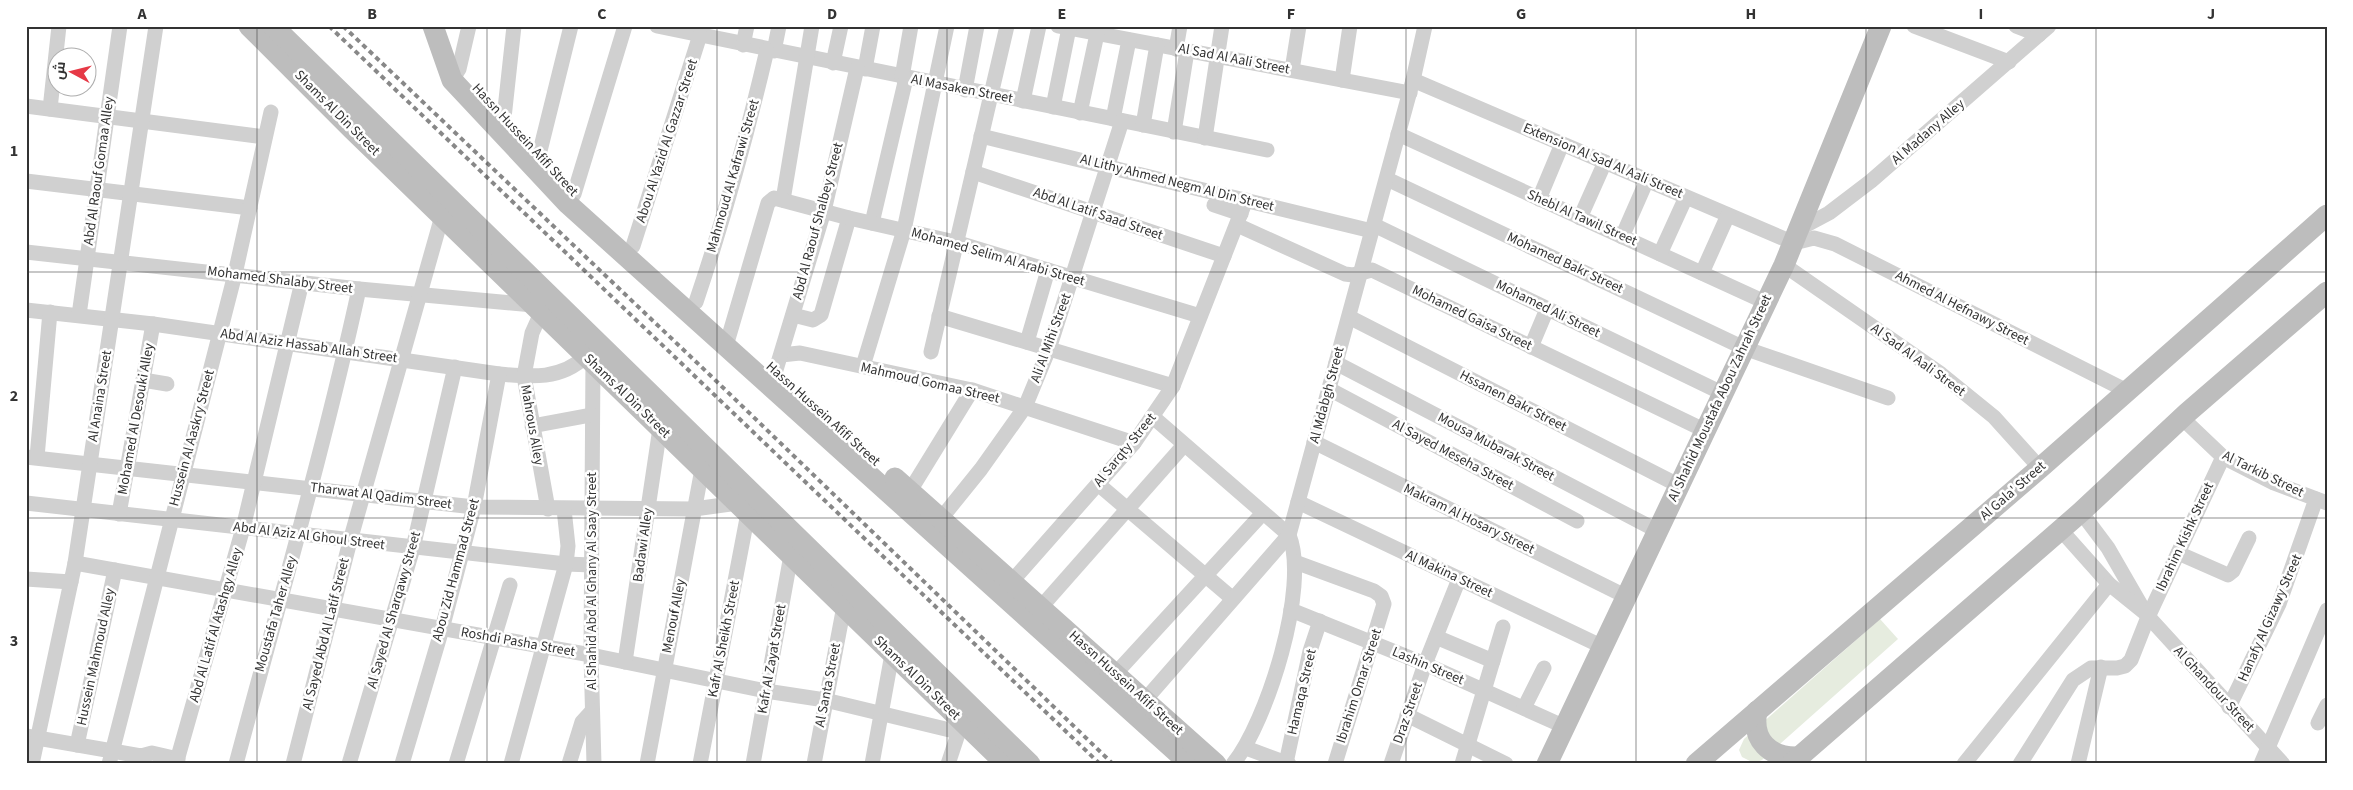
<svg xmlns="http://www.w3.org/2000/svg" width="2353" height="790" font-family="'Source Sans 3',Cairo,sans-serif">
<rect width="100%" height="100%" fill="#fff"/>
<polygon fill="#e6ecdf" points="1880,619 1898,639 1762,760 1754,763 1742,757 1739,750 1744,739"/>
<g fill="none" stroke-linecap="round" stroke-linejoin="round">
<g stroke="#d0d0d0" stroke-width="15">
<polyline points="657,26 1267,150"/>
<polyline points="1058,26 1410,93"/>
<polyline points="1914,26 2009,62"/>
<polyline points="2016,26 2039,35"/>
<polyline points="743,45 747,26"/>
<polyline points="1176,49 1180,26"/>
<polyline points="774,51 779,26"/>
<polyline points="833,63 841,26"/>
<polyline points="865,69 873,26"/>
<polyline points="1292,70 1299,26"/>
<polyline points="902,77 911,26"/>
<polyline points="452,80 459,69 469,26"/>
<polyline points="1342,80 1350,26"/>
<polyline points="1413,80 1794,243 1814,238 1835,244 2127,391"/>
<polyline points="965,90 977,26"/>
<polyline points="1023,101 1039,26"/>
<polyline points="26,106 265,137"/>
<polyline points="1053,107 1069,28"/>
<polyline points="50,109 59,26"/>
<polyline points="1080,113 1097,34"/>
<polyline points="1113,119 1129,40"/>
<polyline points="1143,125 1157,45"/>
<polyline points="499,130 504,118 514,26"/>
<polyline points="1174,132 1187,51"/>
<polyline points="1398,134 1765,302"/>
<polyline points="981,136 1372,231"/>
<polyline points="1205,138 1222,26"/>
<polyline points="532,165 539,155 571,26"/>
<polyline points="973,172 1224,256"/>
<polyline points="1387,179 1744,348 1888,398"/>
<polyline points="26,181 250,208"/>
<polyline points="1539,199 1562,144"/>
<polyline points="783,200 812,26"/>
<polyline points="568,204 574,194 625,26"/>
<polyline points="1214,205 1241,214"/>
<polyline points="1580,218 1605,162"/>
<polyline points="872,223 906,78"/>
<polyline points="1237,225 1345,274 1353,275 1372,270 1704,430"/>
<polyline points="1374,225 1722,393"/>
<polyline points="1799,229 1829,213 1871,181 2049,26"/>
<polyline points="1622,237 1647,180"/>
<polyline points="633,246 700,35"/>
<polyline points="26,252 359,289 533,305"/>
<polyline points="1660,254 1686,197"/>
<polyline points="1784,265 1941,374 1994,417 2040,468"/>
<polyline points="1702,273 1728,215"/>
<path d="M696,302C724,219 747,135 767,50"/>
<path d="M26,310L153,324L499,374C531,377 561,380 586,356"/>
<polyline points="541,313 532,333 524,376 548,509"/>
<polyline points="79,315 120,26"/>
<polyline points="793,315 813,320 821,315 849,218"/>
<polyline points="939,316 1173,386"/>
<polyline points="1349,317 1678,485"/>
<polyline points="1027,342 1048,270"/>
<polyline points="726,346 768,203 774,198 849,218 955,242 1200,316"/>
<polyline points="1531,347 1547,309"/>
<polyline points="931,352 1007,26"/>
<polyline points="781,355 800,353 972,390 1134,443"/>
<polyline points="593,358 591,655 594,764"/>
<polyline points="1336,363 1656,530"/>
<polyline points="863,366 904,230 947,26"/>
<polyline points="775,373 824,211 857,68"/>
<polyline points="143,380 167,384"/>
<polyline points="1329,389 1577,521"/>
<path d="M1153,417L1289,535C1310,586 1267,722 1233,764"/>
<polyline points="2182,418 2223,457 2274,483 2327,503"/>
<polyline points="532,426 591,415"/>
<polyline points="1314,442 1625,596"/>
<polyline points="26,457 474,507 694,509 738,503"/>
<polyline points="37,457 50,312"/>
<polyline points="1098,484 1233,599"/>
<polyline points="905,499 972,390"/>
<polyline points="1298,502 1601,646"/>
<polyline points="26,503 566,564 592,565"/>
<polyline points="2081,512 2108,548 2142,607"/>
<polyline points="119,514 153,324"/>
<polyline points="935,526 981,469 1025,407 1049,349 1122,121"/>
<polyline points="2060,529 2109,584 2145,613 2283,764"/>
<polyline points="2178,553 2228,575 2233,571 2249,538"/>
<polyline points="1295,562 1374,591 1381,596 1384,604 1335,764"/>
<polyline points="75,563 591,655 766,691 825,700 958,732"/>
<polyline points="26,579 71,582"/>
<polyline points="1005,589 1134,443 1173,386 1246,200"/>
<polyline points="1291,610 1425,664 1563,726"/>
<polyline points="1034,615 1184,445"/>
<polyline points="1436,637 1493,661"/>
<polyline points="625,662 660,428"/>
<polyline points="1116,673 1263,513"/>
<polyline points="2229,707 2279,604 2316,499"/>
<polyline points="1138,708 1289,535 1413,80 1425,26"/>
<polyline points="1524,708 1544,668"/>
<polyline points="1407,715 1506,764"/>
<polyline points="2318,723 2327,705"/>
<polyline points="26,736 141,756 152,753 178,759"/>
<polyline points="77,745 115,570"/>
<polyline points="1246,748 1289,764"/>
<polyline points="1286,763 1310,651 1320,621"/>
<polyline points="32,764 75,563 156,26"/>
<polyline points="109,764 235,274 271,112"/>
<polyline points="176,764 243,528 302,282"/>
<path d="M236,764C278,606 324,449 359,289"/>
<polyline points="293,764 350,541 442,216"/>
<polyline points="349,764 413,548 455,367"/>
<polyline points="402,764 442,629 474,507 499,374"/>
<polyline points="456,764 510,585"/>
<polyline points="511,764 566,564 568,546 564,509"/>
<polyline points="569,764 582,722 592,711"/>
<polyline points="647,764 702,469"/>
<polyline points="700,764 748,513"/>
<polyline points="753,764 791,555"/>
<polyline points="814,764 844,606"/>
<polyline points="872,764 892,654"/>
<polyline points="948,764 961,725"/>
<polyline points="1391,764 1425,664 1459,579"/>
<polyline points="1462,764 1503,627"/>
<polyline points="1964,764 2109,584"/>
<polyline points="2020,764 2073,680 2091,668 2117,668 2125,666 2131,660 2148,617 2223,457"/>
<polyline points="2078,764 2101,667"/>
<polyline points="2261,764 2327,610"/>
</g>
<g stroke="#bdbdbd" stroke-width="21">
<polyline points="249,26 352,129 1006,764"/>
<polyline points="273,26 1030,764"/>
<polyline points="433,26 452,80 568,204 1190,764"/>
<polyline points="895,478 1216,764"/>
<path d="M1757,711C1751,740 1770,758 1798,757"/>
<polyline points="1547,764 1784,265 1881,26"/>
<polyline points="1696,764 2040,468 2327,215"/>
<polyline points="1791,764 2081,512 2187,413 2327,292"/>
</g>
<g stroke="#888" stroke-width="4" stroke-dasharray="5 4" stroke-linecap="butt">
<polyline points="329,26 1100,764"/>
<polyline points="343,26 711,376 1113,764"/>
</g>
</g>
<path fill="none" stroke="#333" stroke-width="1" stroke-opacity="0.55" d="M257,26V764M487,26V764M717,26V764M947,26V764M1176,26V764M1406,26V764M1636,26V764M1866,26V764M2096,26V764M26,272H2327M26,518H2327"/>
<g text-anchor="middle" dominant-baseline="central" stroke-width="5" stroke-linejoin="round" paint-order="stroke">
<g font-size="14" fill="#333" stroke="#fff">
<text transform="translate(1234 59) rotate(11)">Al Sad Al Aali Street</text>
<text transform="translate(962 89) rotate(11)">Al Masaken Street</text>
<text transform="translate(337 113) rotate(45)">Shams Al Din Street</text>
<text transform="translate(1928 132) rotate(-41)">Al Madany Alley</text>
<text transform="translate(525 140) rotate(47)">Hassn Hussein Afifi Street</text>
<text transform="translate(667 141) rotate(-72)">Abou Al Yazid Al Gazzar Street</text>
<text transform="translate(1603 161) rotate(23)">Extension Al Sad Al Aali Street</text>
<text transform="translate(99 171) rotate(-82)">Abd Al Raouf Gomaa Alley</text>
<text transform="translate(733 176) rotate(-74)">Mahmoud Al Kafrawi Street</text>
<text transform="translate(1177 183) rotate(14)">Al Lithy Ahmed Negm Al Din Street</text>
<text transform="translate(1098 214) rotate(19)">Abd Al Latif Saad Street</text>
<text transform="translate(1582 218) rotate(24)">Shebl Al Tawil Street</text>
<text transform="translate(818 221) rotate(-75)">Abd Al Raouf Shalbey Street</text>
<text transform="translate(998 257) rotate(16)">Mohamed Selim Al Arabi Street</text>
<text transform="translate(1565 263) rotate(25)">Mohamed Bakr Street</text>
<text transform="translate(280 280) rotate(7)">Mohamed Shalaby Street</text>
<text transform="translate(1962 308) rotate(27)">Ahmed Al Hefnawy Street</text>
<text transform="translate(1548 309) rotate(26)">Mohamed Ali Street</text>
<text transform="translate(1472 318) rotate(26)">Mohamed Gaisa Street</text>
<text transform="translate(1051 338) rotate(-70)">Ali Al Mihi Street</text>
<text transform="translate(309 346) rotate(8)">Abd Al Aziz Hassab Allah Street</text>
<text transform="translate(1918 360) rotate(36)">Al Sad Al Aali Street</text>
<text transform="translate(930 383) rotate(13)">Mahmoud Gomaa Street</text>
<text transform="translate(1327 395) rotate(-75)">Al Mdabgh Street</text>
<text transform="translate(100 396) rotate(-81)">Al Anaina Street</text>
<text transform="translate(627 396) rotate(44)">Shams Al Din Street</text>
<text transform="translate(1720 398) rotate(-65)">Al Shahid Moustafa Abou Zahrah Street</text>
<text transform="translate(1513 401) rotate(27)">Hssanen Bakr Street</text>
<text transform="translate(823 414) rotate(42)">Hassn Hussein Afifi Street</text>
<text transform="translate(136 419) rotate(-80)">Mohamed Al Desouki Alley</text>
<text transform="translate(532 425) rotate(80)">Mahrous Alley</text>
<text transform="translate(192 438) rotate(-75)">Hussein Al Aaskry Street</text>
<text transform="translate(1496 447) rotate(28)">Mousa Mubarak Street</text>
<text transform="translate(1125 450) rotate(-51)">Al Sarqty Street</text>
<text transform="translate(1453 455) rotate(28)">Al Sayed Meseha Street</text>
<text transform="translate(2263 474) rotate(26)">Al Tarkib Street</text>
<text transform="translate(2013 491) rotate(-41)">Al Gala' Street</text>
<text transform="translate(381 496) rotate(7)">Tharwat Al Qadim Street</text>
<text transform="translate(1469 519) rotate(26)">Makram Al Hosary Street</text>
<text transform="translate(309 536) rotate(7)">Abd Al Aziz Al Ghoul Street</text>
<text transform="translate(2185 537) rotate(-65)">Ibrahim Kishk Street</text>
<text transform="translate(643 545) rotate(-82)">Badawi Alley</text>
<text transform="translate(456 570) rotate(-75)">Abou Zid Hammad Street</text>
<text transform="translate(1449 574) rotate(25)">Al Makina Street</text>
<text transform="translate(592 581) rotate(-90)">Al Shahid Abd Al Ghany Al Saay Street</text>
<text transform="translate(394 610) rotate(-74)">Al Sayed Al Sharqawy Street</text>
<text transform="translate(276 614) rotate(-74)">Moustafa Taher Alley</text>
<text transform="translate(674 616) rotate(-79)">Menouf Alley</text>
<text transform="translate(2270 618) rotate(-66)">Hanafy Al Gizawy Street</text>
<text transform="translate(216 625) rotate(-74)">Abd Al Latif Al Atashgy Alley</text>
<text transform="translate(326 634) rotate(-76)">Al Sayed Abd Al Latif Street</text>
<text transform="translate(724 639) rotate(-79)">Kafr Al Sheikh Street</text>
<text transform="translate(518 642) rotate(10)">Roshdi Pasha Street</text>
<text transform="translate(96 657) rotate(-78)">Hussein Mahmoud Alley</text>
<text transform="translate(772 659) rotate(-80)">Kafr Al Zayat Street</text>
<text transform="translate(1428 666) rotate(23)">Lashin Street</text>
<text transform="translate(917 678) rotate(44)">Shams Al Din Street</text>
<text transform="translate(1126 683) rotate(42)">Hassn Hussein Afifi Street</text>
<text transform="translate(828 685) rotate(-79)">Al Santa Street</text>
<text transform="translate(1359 686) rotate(-72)">Ibrahim Omar Street</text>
<text transform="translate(2214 689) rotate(47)">Al Ghandour Street</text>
<text transform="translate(1302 692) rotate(-77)">Hamaqa Street</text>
<text transform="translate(1408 713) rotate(-71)">Draz Street</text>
</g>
</g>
<rect width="2353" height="790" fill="none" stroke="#ffffff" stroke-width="55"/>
<g transform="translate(72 72) rotate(277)"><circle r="24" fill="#ffffff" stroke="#adadad"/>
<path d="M0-4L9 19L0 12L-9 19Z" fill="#e63946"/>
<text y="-8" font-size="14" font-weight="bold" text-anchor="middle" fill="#333333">ش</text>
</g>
<rect x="28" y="28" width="2298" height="734" fill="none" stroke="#333" stroke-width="2"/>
<g font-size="16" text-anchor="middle" font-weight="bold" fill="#333">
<text x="142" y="19">A</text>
<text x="372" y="19">B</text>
<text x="602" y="19">C</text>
<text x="832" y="19">D</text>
<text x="1062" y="19">E</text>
<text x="1291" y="19">F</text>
<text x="1521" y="19">G</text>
<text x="1751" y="19">H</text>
<text x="1981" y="19">I</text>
<text x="2211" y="19">J</text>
<text x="14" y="156">1</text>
<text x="14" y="401">2</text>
<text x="14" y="646">3</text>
</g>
</svg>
